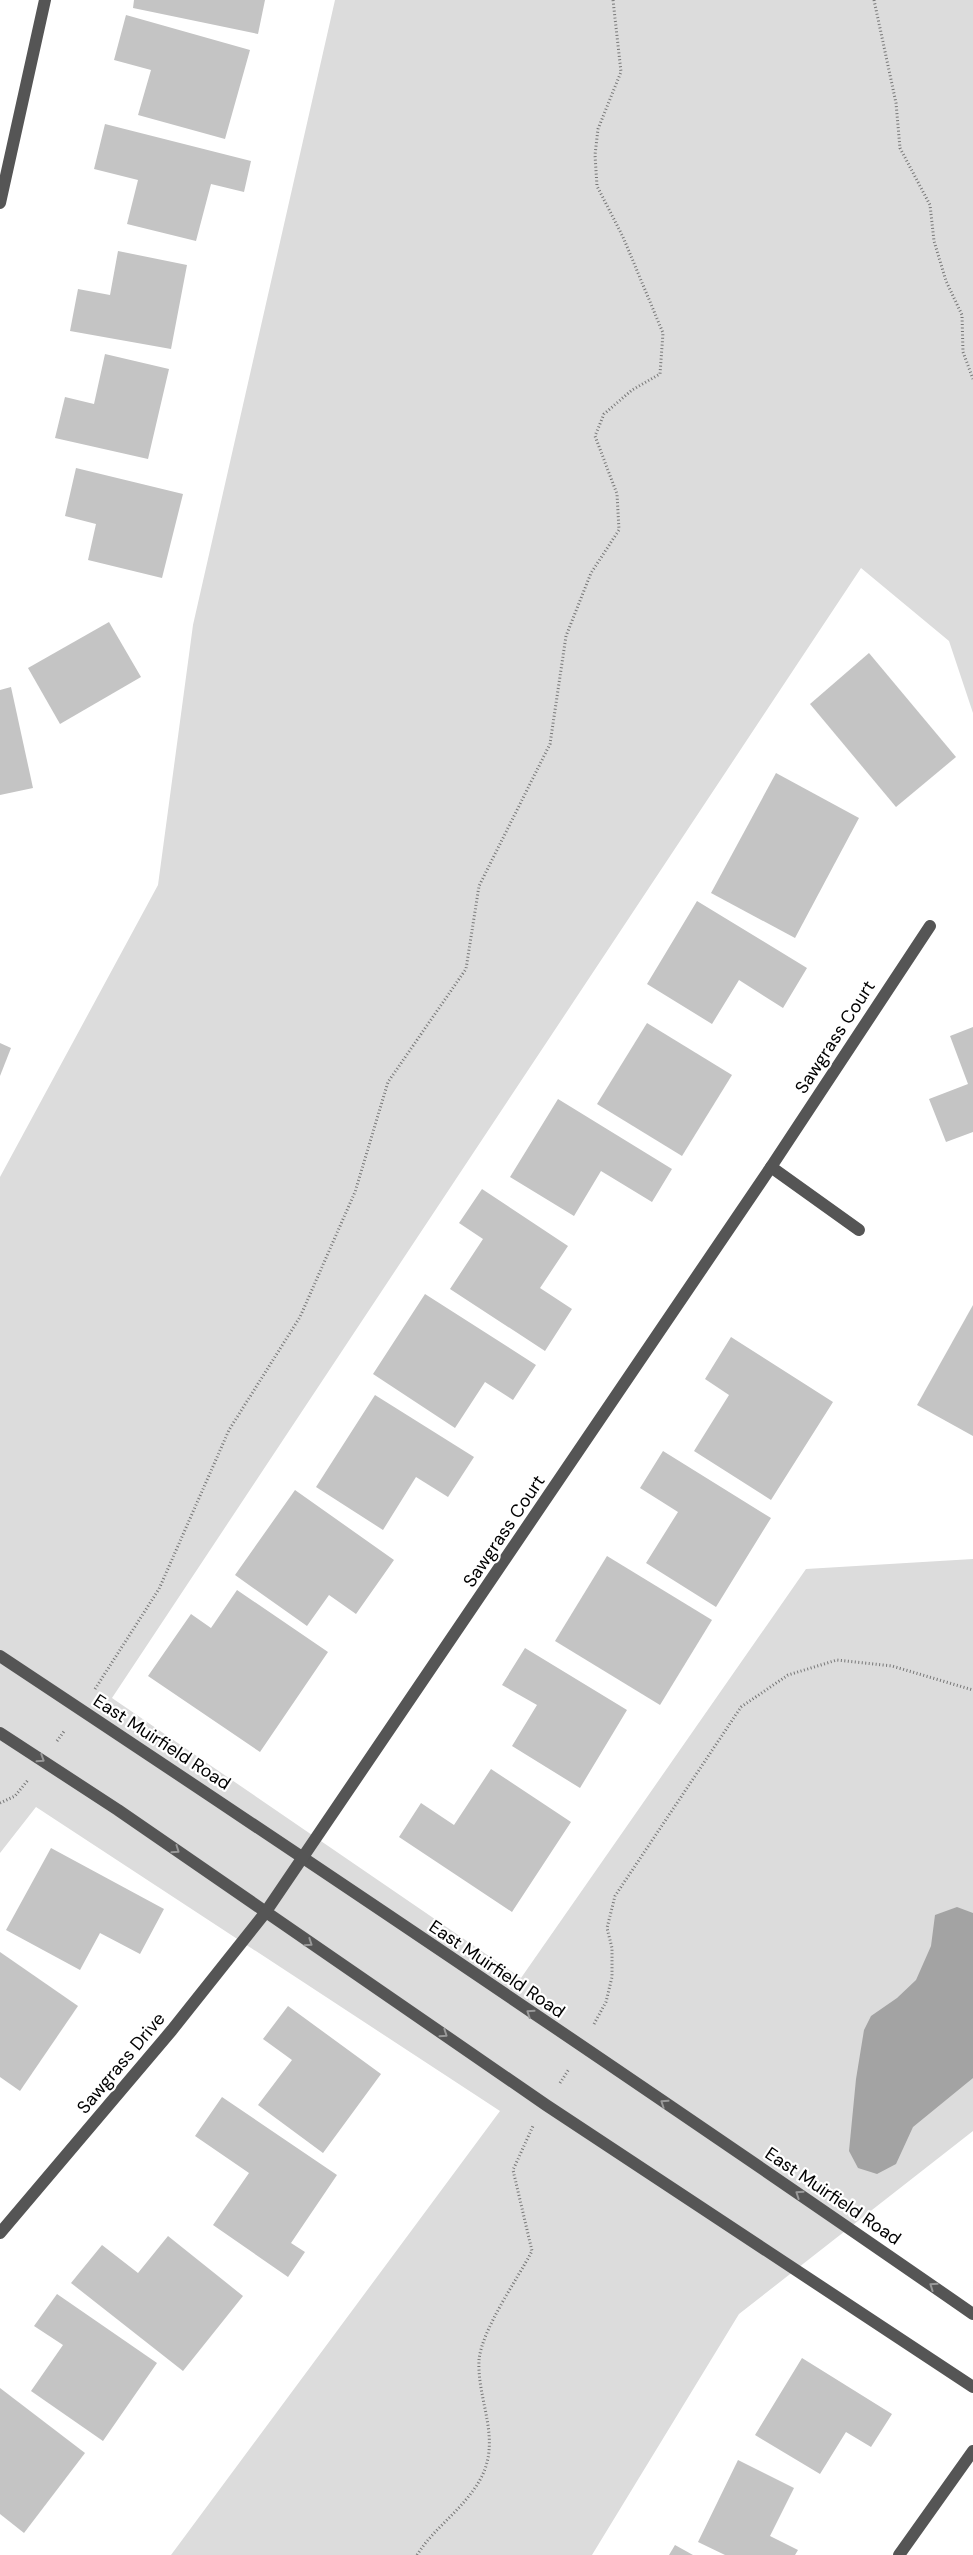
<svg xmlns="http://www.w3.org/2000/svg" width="973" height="2555" font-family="'DM Sans',sans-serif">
<rect width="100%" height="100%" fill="#fff"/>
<polygon fill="#dcdcdc" points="335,0 973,0 973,713 949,641 861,568 112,1698 521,1978 806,1569 973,1559 973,2131 739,2314 592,2555 171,2555 500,2111 36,1807 0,1853 0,1177 158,885 193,625"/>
<polygon fill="#a3a3a3" points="957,1907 973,1913 973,2078 913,2127 896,2164 877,2174 858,2168 849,2151 856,2079 864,2030 871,2016 897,1998 916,1980 931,1946 935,1915"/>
<g fill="#c4c4c4">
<polygon points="134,0 265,0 258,34 133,8"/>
<polygon points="126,15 250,50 225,139 138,115 151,70 114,60"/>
<polygon points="105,124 251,161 244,192 211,184 196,241 127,224 138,180 94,169"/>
<polygon points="118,251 187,265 171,349 70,331 78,289 110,295"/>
<polygon points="105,354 169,369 148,459 55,438 65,397 94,404"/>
<polygon points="76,468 183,494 162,578 88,560 96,524 65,516"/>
<polygon points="109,622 141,677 60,724 28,668"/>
<polygon points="869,653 956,757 896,807 810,704"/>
<polygon points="11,687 33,788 0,795 0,690"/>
<polygon points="776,773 859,818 795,938 711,893"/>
<polygon points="697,901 807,968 783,1008 739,980 712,1024 647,984"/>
<polygon points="647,1023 732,1075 682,1156 597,1104"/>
<polygon points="973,1027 973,1132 946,1142 929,1099 968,1084 950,1036"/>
<polygon points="0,1043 11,1048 0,1076"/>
<polygon points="558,1099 672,1169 652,1202 601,1171 574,1216 510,1177"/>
<polygon points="482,1189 568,1246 540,1288 572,1309 545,1351 450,1289 483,1239 459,1223"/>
<polygon points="425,1294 536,1365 513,1400 485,1382 455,1428 373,1374"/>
<polygon points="973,1305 973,1436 917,1405"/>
<polygon points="731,1337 833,1402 771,1500 694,1451 729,1395 705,1379"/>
<polygon points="375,1395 474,1457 448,1497 416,1477 383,1530 316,1487"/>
<polygon points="663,1451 771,1518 716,1607 646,1563 678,1512 640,1488"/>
<polygon points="295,1490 394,1560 356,1614 329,1595 307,1626 235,1575"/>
<polygon points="607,1556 712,1620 660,1705 555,1641"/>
<polygon points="237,1590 328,1652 260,1752 148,1676 191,1614 211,1628"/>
<polygon points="525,1648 627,1710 580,1788 512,1746 537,1705 502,1685"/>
<polygon points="491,1769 571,1822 512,1912 399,1837 421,1803 454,1825"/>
<polygon points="51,1848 164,1909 140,1954 100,1933 80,1970 6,1930"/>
<polygon points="0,1952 78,2006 20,2091 0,2077"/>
<polygon points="288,2006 381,2074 323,2153 258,2105 292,2060 263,2039"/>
<polygon points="222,2097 337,2175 291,2243 305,2252 288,2277 213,2225 249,2173 195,2136"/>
<polygon points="168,2236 243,2296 183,2371 71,2283 102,2245 138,2273"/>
<polygon points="57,2294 157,2363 103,2441 31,2391 63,2345 34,2326"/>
<polygon points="802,2358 892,2414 871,2447 846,2432 820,2474 755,2435"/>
<polygon points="0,2388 85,2453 24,2533 0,2514"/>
<polygon points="738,2460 794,2488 770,2536 798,2550 795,2555 725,2555 698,2542"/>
<polygon points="675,2545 693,2555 669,2555"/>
</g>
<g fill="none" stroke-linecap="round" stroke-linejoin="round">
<g stroke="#777" stroke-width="3" stroke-dasharray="1 2.5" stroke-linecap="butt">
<polyline points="874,0 896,103 900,148 930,205 934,241 946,281 962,315 963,352 973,379"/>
<polyline points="95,1689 159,1589 229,1430 300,1317 355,1192 388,1082 466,969 479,886 550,744 566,636 591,573 619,530 617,494 595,436 604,414 632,390 660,374 663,333 623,237 597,186 595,155 598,129 621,72 613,0"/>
<polyline points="57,1741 65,1730"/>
<polyline points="0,1803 15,1796 28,1780"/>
<polyline points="594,2024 606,2002 612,1977 612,1948 607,1928 615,1896 741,1707 788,1675 837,1660 892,1666 973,1690"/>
<polyline points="560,2083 569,2069"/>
<path d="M417,2555C435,2526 466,2508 482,2476C501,2437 477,2400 479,2360C482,2329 517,2280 532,2251L513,2170L533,2126"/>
</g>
<g stroke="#555" stroke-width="12">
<polyline points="0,203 45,0"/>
<polyline points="771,1167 859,1230"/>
<path d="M0,1656C326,1872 651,2091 973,2314"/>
<polyline points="0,1733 118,1810 546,2105 973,2387"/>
<polyline points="0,2233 172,2030 265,1913 771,1167 930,926"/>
<polyline points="899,2555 973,2451"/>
</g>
</g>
<defs><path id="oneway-chevron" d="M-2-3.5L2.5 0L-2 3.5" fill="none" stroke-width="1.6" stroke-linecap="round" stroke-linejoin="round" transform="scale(1.25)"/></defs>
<g stroke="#999">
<use href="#oneway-chevron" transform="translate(41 1759) rotate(33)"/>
<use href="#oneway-chevron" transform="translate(176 1850) rotate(35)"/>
<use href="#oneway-chevron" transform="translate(309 1943) rotate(34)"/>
<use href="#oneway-chevron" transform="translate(530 2013) rotate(-146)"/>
<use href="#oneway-chevron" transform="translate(444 2034) rotate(34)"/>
<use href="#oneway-chevron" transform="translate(664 2103) rotate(-146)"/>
<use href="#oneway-chevron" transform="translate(799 2194) rotate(-146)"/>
<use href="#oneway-chevron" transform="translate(933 2286) rotate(-145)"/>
</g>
<g text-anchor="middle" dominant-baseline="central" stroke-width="4.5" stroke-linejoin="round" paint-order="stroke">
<g font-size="18" fill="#000" stroke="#fff">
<text transform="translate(835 1037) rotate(-57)">Sawgrass Court</text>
<text transform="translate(504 1531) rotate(-56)">Sawgrass Court</text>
<text transform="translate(162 1742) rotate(33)">East Muirfield Road</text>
<text transform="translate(497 1969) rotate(34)">East Muirfield Road</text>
<text transform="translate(121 2063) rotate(-50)">Sawgrass Drive</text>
<text transform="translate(833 2196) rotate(34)">East Muirfield Road</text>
</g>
</g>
</svg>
